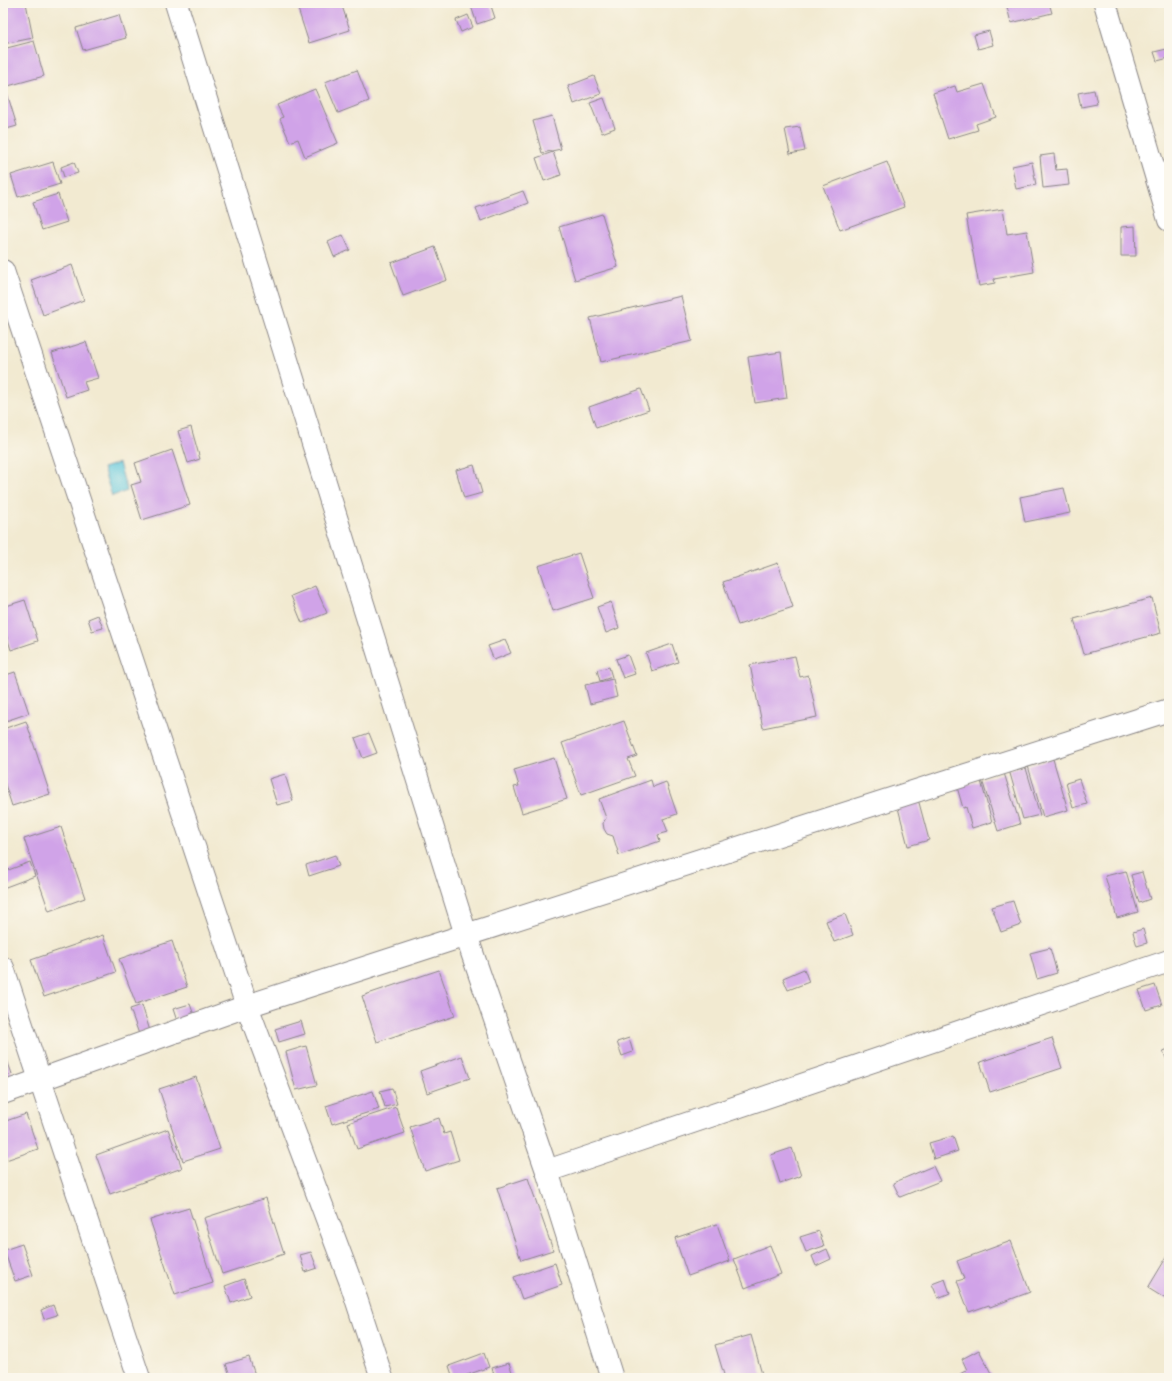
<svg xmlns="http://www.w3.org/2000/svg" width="1172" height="1381" font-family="'Old Standard TT',serif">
<rect width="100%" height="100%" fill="#fbf7ec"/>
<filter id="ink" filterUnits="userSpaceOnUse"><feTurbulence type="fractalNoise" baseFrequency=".025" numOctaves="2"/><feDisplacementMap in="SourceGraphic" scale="8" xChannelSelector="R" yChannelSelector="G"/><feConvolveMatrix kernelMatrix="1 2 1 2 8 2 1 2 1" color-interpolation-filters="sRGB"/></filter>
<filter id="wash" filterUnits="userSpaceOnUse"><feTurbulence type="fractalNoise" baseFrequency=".012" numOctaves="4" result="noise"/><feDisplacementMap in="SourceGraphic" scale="16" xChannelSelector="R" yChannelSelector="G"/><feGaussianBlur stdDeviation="0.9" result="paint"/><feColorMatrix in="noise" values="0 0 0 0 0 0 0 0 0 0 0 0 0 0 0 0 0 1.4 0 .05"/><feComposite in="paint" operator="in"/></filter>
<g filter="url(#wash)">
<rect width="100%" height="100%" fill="#f2ead1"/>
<polygon fill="#5fc7db" stroke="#40748b" points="119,463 127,491 112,496 103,468"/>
<g id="blocks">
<g fill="#d0a3e8">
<polygon points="3,3 26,3 33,38 3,44"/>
<polygon points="296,3 341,3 350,30 309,43"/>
<polygon points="470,3 490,3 495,18 477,24"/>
<polygon points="1006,3 1049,3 1052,13 1011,23"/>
<polygon points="119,15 126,38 83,50 76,28"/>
<polygon points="468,15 473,27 461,32 456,20"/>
<polygon points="989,31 993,45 978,49 974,35"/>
<polygon points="34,41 44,76 8,86 3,67 3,49"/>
<polygon points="1167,49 1169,58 1157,61 1154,52"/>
<polygon points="357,70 369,101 338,113 325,82"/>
<polygon points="594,76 601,94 574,104 568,86"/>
<polygon points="3,80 17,126 3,130"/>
<polygon points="984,84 996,117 976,124 978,130 948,139 933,93 955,86 957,92"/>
<polygon points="315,89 338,143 305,157 298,139 290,142 280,119 283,117 277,105"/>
<polygon points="1094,90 1097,104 1081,107 1078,93"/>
<polygon points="604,98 615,128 602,133 590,103"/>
<polygon points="552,116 561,149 542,153 533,121"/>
<polygon points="800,127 805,151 790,154 785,129"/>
<polygon points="553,152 561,175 544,181 536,158"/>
<polygon points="1054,154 1056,170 1067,169 1069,185 1043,188 1040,156"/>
<polygon points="53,162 60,184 18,197 11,175"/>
<polygon points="74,162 78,173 64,177 61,167"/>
<polygon points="887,162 904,207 840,230 823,186"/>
<polygon points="1032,162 1036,185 1016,189 1012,166"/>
<polygon points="523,191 528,203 481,221 476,208"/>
<polygon points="58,194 67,222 42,230 33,202"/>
<polygon points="1003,209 1007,234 1027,231 1034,272 994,279 995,283 979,286 966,215"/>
<polygon points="602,214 618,267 575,280 559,227"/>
<polygon points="1135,226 1136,256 1121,256 1121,227"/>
<polygon points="343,235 350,250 334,257 328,242"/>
<polygon points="435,247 447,280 403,296 391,263"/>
<polygon points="72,265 84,300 43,315 31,280"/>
<polygon points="681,296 692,341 601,362 590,318"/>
<polygon points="86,342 98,378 84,382 87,390 66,397 52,353"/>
<polygon points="781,352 787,398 755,403 748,357"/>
<polygon points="641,389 649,410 596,428 589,407"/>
<polygon points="191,427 200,459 188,463 178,431"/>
<polygon points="172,450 190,505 142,520 131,485 141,482 135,463"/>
<polygon points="474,465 482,493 464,498 456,470"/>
<polygon points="1064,488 1070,513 1025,522 1020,497"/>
<polygon points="579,553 594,598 553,611 538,566"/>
<polygon points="778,563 793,607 738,625 723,582"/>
<polygon points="315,586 327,613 302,623 291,596"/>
<polygon points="1152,598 1161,633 1084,654 1074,619"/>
<polygon points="25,600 38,641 11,650 3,624 3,607"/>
<polygon points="611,602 619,628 606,633 597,607"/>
<polygon points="98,615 103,628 92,631 88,619"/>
<polygon points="505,640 511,653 494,660 488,646"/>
<polygon points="672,644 678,662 652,671 646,653"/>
<polygon points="628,655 635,674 623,678 616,659"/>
<polygon points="795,656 800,677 808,675 817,717 763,728 750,665"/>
<polygon points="609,667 612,677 600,681 597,670"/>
<polygon points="15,672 29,713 3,722 3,676"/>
<polygon points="613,679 617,697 590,704 585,685"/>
<polygon points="26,721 50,794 12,806 3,778 3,729"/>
<polygon points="624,721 637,756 628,759 635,776 581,795 562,743"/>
<polygon points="369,733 377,753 363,758 355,738"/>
<polygon points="554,758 567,799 522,813 514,787 519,786 514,770"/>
<polygon points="1053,759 1068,810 1043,817 1028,766"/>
<polygon points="1025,765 1040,815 1023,819 1009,770"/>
<polygon points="1004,773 1020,824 998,831 982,780"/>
<polygon points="285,774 293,801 277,805 269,779"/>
<polygon points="1079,779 1087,804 1073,808 1066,783"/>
<polygon points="651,780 653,787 666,782 677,814 663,819 668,832 658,835 660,841 619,855 613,836 607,834 604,829 603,823 606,818 599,799"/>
<polygon points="981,781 992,822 972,828 966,807 963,808 957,787"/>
<polygon points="918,799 929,840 908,846 897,804"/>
<polygon points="61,827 85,898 49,911 24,839"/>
<polygon points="335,855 339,866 309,876 306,865"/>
<polygon points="30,862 35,876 3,888 3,872"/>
<polygon points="1126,871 1138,912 1117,918 1105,876"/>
<polygon points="1142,872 1150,899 1139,903 1131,875"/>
<polygon points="1013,901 1021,925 1001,932 992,907"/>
<polygon points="845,914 853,935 834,942 826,921"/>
<polygon points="1143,929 1147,943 1137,946 1133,932"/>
<polygon points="103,935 116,972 44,997 31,960"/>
<polygon points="172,941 187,987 136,1004 119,959"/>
<polygon points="1050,948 1057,973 1037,979 1030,953"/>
<polygon points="804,969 809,982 788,990 783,978"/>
<polygon points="439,970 455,1016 377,1042 362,996"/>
<polygon points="1155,985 1162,1005 1146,1010 1139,990"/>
<polygon points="190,1004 194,1015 177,1021 173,1009"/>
<polygon points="142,1005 150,1031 139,1034 130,1009"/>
<polygon points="301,1021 305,1034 279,1042 275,1029"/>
<polygon points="629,1038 633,1052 622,1056 617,1042"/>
<polygon points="1052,1038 1062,1068 990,1092 980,1062"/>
<polygon points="306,1046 317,1085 296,1090 286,1052"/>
<polygon points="1169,1049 1169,1065 1163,1051"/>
<polygon points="5,1054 12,1074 3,1078 3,1055"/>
<polygon points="462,1056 470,1078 427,1093 420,1071"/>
<polygon points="196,1077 220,1149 183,1161 159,1089"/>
<polygon points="392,1088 397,1104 385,1107 380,1091"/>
<polygon points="373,1091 379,1109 332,1124 326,1106"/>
<polygon points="396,1107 405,1133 357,1149 348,1123"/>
<polygon points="26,1114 38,1149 3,1161 3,1122"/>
<polygon points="439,1118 444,1134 450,1132 459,1160 425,1171 410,1127"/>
<polygon points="168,1129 182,1168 110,1194 96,1155"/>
<polygon points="953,1136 958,1151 934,1159 929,1143"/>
<polygon points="792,1148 801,1176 780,1183 771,1155"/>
<polygon points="933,1166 940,1181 900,1197 893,1183"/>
<polygon points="528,1178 553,1250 521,1260 497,1188"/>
<polygon points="266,1198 284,1254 222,1274 204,1218"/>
<polygon points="189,1208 213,1283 175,1295 150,1220"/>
<polygon points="717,1224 730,1261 688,1276 675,1238"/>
<polygon points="819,1231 824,1246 806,1252 800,1237"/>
<polygon points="1011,1241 1030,1292 990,1307 989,1305 969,1312 957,1281 964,1279 957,1261"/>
<polygon points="22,1244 33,1275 15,1281 4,1250"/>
<polygon points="770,1245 781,1274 745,1288 734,1259"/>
<polygon points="827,1249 831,1259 816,1266 812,1256"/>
<polygon points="311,1252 317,1268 305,1272 300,1255"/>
<polygon points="1169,1253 1169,1301 1148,1288"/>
<polygon points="555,1263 562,1285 522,1299 514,1277"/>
<polygon points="244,1279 250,1296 231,1303 225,1286"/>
<polygon points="945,1279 950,1293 938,1298 932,1284"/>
<polygon points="53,1305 57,1315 44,1319 41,1310"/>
<polygon points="751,1335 763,1378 725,1378 715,1345"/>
<polygon points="979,1350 993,1377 962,1378 960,1374 967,1370 962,1359"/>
<polygon points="484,1353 489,1367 459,1378 453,1378 449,1366"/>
<polygon points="249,1357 256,1378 231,1378 226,1364"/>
<polygon points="509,1363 514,1378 495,1378 492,1368"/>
</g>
</g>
</g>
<g filter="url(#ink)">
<use href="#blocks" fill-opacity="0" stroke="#8a8686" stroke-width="1"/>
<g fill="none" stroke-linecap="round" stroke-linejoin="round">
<defs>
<g id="street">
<polyline points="176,3 466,935 1169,710"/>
<polyline points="1105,3 1169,220"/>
<polyline points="3,271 247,1006 351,1283 382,1378"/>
<polyline points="3,968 139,1378"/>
<polyline points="3,1093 247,1006 466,935 547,1171 1169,961"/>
<polyline points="547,1171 612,1378"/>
</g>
</defs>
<use href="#street" stroke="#8a8686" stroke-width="24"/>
<use href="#street" stroke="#fff" stroke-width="22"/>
</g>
</g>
<rect width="1172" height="1381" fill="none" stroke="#fbf7ec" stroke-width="16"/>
</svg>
